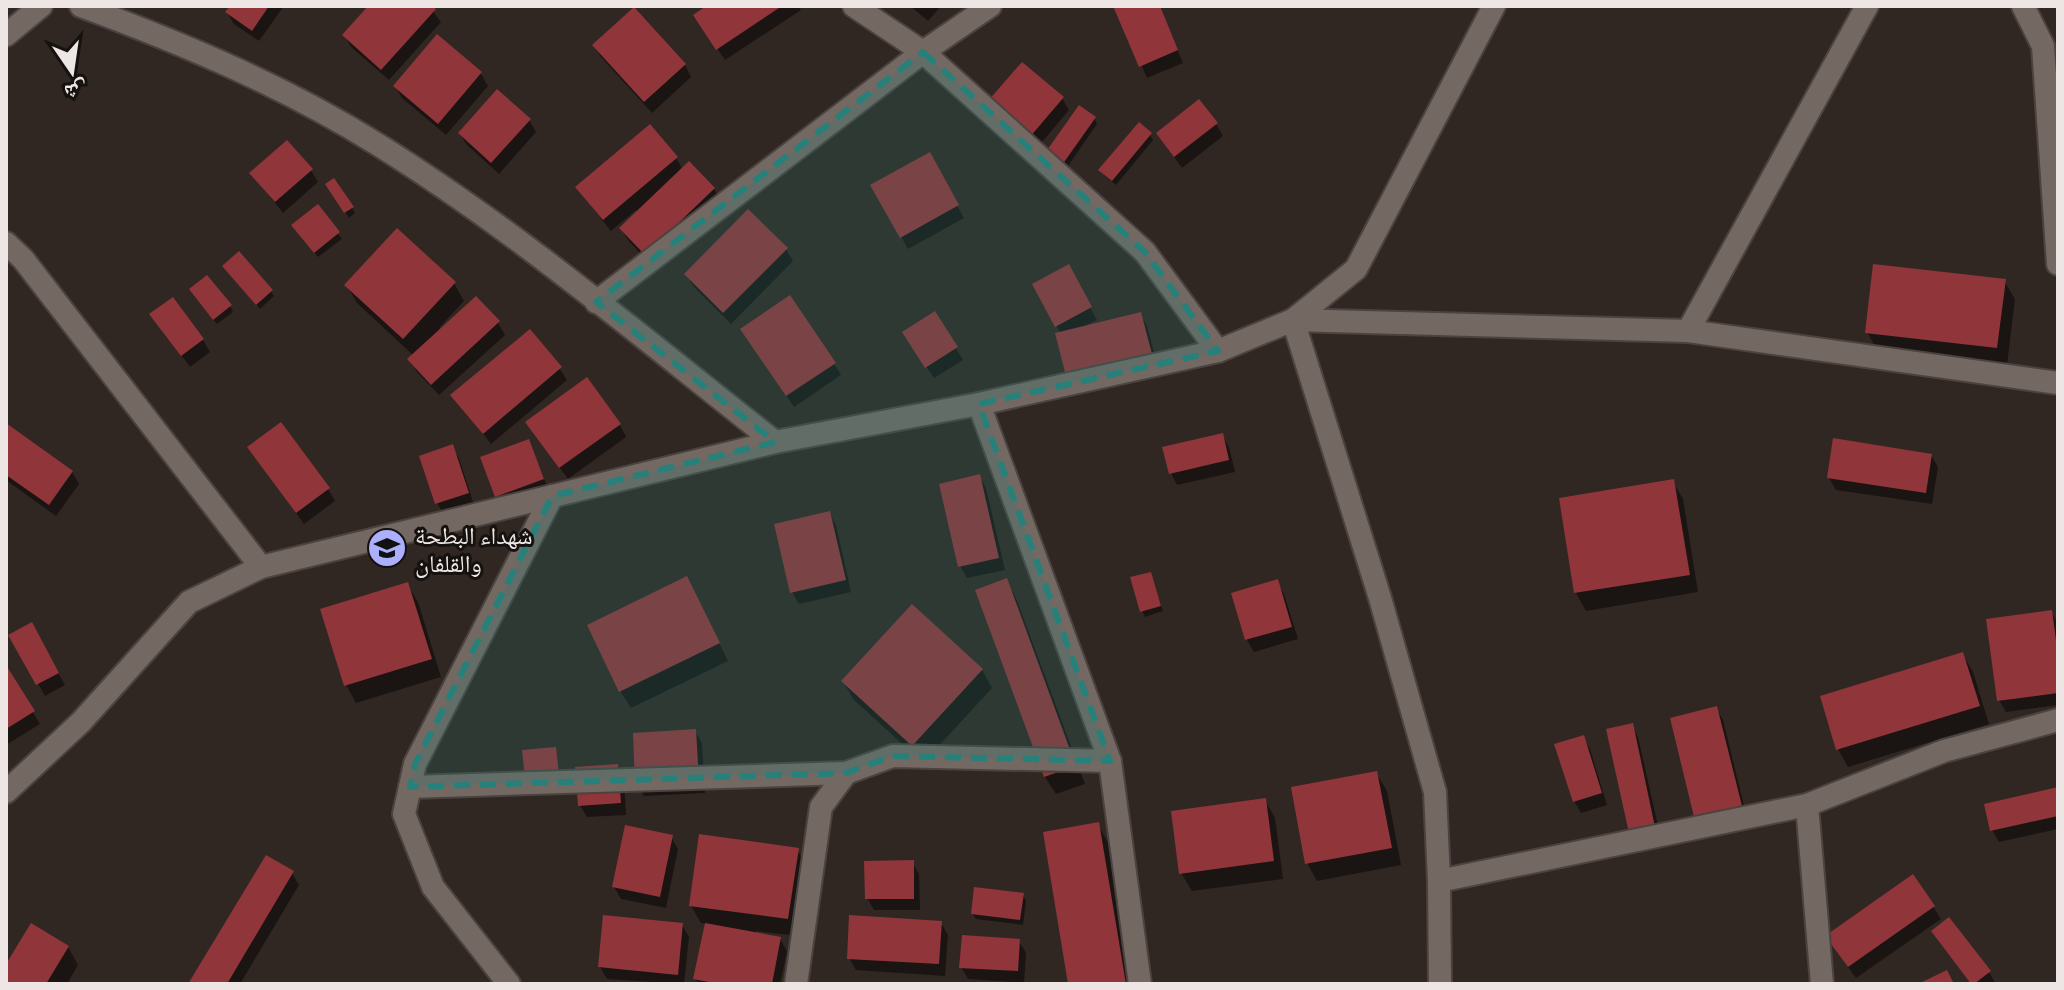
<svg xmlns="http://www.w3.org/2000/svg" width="2064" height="990" font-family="'Exo 2','Noto Naskh Arabic',sans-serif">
<rect width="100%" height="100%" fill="#312722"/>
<g fill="#0007">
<polygon points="232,6 284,6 259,41 234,24 227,12"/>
<polygon points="370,6 429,6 441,22 389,80 351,47 344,35"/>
<polygon points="710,6 798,6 801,10 725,60 702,27"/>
<polygon points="910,6 941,6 928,21"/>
<polygon points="1115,6 1159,6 1183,63 1147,78"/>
<polygon points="437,37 481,74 488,86 446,135 402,98 395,86"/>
<polygon points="594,46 685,65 691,77 652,113 601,57"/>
<polygon points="1062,98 1069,110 1037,148 997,115"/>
<polygon points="1094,118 1097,124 1066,169 1051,158"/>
<polygon points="529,120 536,132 499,174 467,145 460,134"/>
<polygon points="1216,124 1223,136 1182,168 1158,134"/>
<polygon points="1150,135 1153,140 1116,185 1104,175 1101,170"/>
<polygon points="929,155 964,218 908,249 873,186"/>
<polygon points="676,158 683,170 689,164 714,189 721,201 652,266 628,240 621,229 638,212 636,210 611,231 577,188"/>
<polygon points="311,170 318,182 283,213 252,174"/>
<polygon points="328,185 352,208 355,213 349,218"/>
<polygon points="317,207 342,239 318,257 297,231"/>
<polygon points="786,249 793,261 731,324 693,286 686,274"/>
<polygon points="1068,267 1097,320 1084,326 1140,314 1147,326 1159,370 1061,334 1035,285"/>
<polygon points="228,272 271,291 274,296 260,309"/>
<polygon points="2004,281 2015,299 2007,365 1877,350 1867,332"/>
<polygon points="454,283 464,301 439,328 442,330 498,323 505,335 439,395 417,372 410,360 414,356 357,303 347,286"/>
<polygon points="194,295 230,306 233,312 217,324"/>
<polygon points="935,314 963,360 934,378 911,344"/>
<polygon points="152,315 203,340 210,352 190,367"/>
<polygon points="750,341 834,364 841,375 794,407"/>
<polygon points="560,369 567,380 491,444 453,395"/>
<polygon points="620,425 626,437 568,479 535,434"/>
<polygon points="6,426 72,472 79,484 56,516 6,480"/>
<polygon points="1222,435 1229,447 1235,472 1177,485 1171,473"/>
<polygon points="529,442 549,491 504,508 497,496"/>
<polygon points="452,447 459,458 474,505 444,515 437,503 422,457"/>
<polygon points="249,448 328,489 335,501 304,524"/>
<polygon points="1931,455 1938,467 1932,504 1836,490 1829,478"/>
<polygon points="979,476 986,488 1005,570 967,578 960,566"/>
<polygon points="1673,482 1683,499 1698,592 1586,611 1576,593 1561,500"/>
<polygon points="829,513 836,525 851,592 799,604 792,592"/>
<polygon points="1150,574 1163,611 1145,617 1142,611"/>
<polygon points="1006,580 1016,598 1085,784 1056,794 1045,777 977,591"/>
<polygon points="1277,582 1284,594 1298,639 1254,652 1247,640 1234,595"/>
<polygon points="407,584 418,602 441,677 356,703 346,685 322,611"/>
<polygon points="696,596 728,661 631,708 620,691"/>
<polygon points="2051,612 2058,624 2058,705 2006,712 1999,700"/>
<polygon points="31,625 65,685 45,696 11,635"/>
<polygon points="1963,655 1973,672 1989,724 1848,767 1838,749"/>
<polygon points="6,669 40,724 6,745"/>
<polygon points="982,670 992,688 923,763 853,699 843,681"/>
<polygon points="1716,708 1723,720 1748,822 1697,820"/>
<polygon points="1632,725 1638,737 1661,839 1638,845"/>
<polygon points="695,731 702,743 705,793 644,796 637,784"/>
<polygon points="1583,737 1590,749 1607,805 1581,813 1574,801"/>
<polygon points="617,766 624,778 626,815 587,817 580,805"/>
<polygon points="1376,773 1387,791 1401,865 1317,881 1307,863"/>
<polygon points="2058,789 2058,829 1999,842 1992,830"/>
<polygon points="1265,800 1275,818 1283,879 1192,891 1181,873"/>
<polygon points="1098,825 1108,842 1131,984 1070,984"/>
<polygon points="671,837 678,849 666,908 621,899 614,887"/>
<polygon points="797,850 808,868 798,936 756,931 756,934 780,939 787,951 780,984 698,984 696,979 707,924 701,923 691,906"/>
<polygon points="912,862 919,874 920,910 874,910 867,898"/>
<polygon points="292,873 299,885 240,984 190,984"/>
<polygon points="1913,876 1941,919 1856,978 1834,948"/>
<polygon points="1023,895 1026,901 1023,925 976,919 973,914"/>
<polygon points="1949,920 1989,972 1996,984 1971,984 1940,943 1933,932"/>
<polygon points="941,923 948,935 945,976 856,970 849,958"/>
<polygon points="682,925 689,937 684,984 607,979 600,967"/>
<polygon points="1019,941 1026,953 1024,983 968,979 961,967"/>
<polygon points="68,947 78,965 67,984 6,984 6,968"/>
</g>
<g fill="#90353a">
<polygon points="230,6 269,6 252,31 225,12"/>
<polygon points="368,6 432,6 436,9 381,70 342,35"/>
<polygon points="706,6 782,6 716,50 693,15"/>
<polygon points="1113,6 1160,6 1178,50 1139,67"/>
<polygon points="634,7 686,64 644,102 592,45"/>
<polygon points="437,34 482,72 438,124 393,86"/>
<polygon points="1022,62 1064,97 1029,138 987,102"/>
<polygon points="497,89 531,119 491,163 458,133"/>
<polygon points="1199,99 1218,123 1174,157 1156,133"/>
<polygon points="1079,105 1096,117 1062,165 1045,153"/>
<polygon points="1139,122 1152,133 1112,181 1098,170"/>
<polygon points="650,124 678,157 603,220 575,187"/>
<polygon points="287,140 313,169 275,202 249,173"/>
<polygon points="930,152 959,205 900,238 870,185"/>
<polygon points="689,161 715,188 645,255 619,228"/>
<polygon points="334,178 354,207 344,213 325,184"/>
<polygon points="318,204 340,232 314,253 291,225"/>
<polygon points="748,209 788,248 723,313 684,274"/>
<polygon points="397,228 456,282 403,339 344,285"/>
<polygon points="239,251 273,290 256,305 222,266"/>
<polygon points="1069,264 1092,307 1055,327 1032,284"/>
<polygon points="1873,264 2006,279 1997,348 1865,333"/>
<polygon points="207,275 232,305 213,320 189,289"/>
<polygon points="790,295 836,363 786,396 740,329"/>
<polygon points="476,296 500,321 431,385 407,359"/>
<polygon points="173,297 204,339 181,356 149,314"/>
<polygon points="935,311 958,347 925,368 902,332"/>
<polygon points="1141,312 1153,358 1067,380 1055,333"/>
<polygon points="530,329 562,367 483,434 450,395"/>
<polygon points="587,377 621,424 559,468 525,422"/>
<polygon points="281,422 330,488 296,513 247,447"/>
<polygon points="6,423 73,471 49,505 6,475"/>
<polygon points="1223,433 1229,460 1169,474 1162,447"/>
<polygon points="1833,438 1932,454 1926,493 1827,478"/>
<polygon points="529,439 544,479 495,497 480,457"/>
<polygon points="453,444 469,493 435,504 419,456"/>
<polygon points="980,474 999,558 958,567 939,484"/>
<polygon points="1674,479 1690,575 1574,593 1559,498"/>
<polygon points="830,511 846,580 790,593 774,524"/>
<polygon points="1151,572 1161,606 1140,612 1130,577"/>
<polygon points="687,576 720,643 619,692 587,625"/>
<polygon points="1007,578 1076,766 1044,777 975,590"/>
<polygon points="1278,579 1292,627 1245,640 1231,593"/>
<polygon points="408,582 432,659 344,686 320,609"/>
<polygon points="912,604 983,669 912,746 841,681"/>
<polygon points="2052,610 2058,655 2058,693 1997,701 1986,619"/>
<polygon points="32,622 59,673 36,685 8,635"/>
<polygon points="1963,652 1980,706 1836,750 1820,696"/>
<polygon points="6,665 35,711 6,729"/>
<polygon points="1717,706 1743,810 1695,821 1670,718"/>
<polygon points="1633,723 1655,827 1629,833 1606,729"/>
<polygon points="696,729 699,781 635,785 633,733"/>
<polygon points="1584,735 1602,793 1573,802 1554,744"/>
<polygon points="556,747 560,784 526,788 522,750"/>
<polygon points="618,764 621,803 578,806 575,767"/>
<polygon points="1377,771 1392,848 1305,864 1291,787"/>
<polygon points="2058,787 2058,816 1990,831 1984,804"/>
<polygon points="1266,798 1274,861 1179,874 1171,811"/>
<polygon points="1099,822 1126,984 1068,984 1043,832"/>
<polygon points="625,825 673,835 660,897 612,887"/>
<polygon points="699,834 799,848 788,919 689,906"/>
<polygon points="266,855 294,871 227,984 188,984"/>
<polygon points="914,860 914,899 865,899 864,861"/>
<polygon points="1913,874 1935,906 1848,967 1825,936"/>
<polygon points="974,887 1024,893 1020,920 971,914"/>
<polygon points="603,915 683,923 678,975 598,967"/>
<polygon points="849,915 942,921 939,964 847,959"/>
<polygon points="1949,917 1991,971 1974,984 1971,984 1931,931"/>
<polygon points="31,923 69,946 46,984 6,984 6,964"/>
<polygon points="705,923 781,937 772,984 719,984 693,979"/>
<polygon points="962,935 1020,939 1018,971 959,968"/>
<polygon points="1947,970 1954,984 1918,984"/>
</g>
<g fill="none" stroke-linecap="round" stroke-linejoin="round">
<defs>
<g id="minor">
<path d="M81,6C184,44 284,86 377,144C517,231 645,340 775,442"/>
<polyline points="854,6 923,52 1145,252 1218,351"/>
<polyline points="2023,6 2043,46 2058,264"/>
<polyline points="6,35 41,6"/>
<polyline points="6,243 23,259 261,567"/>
<polyline points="596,302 923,52 990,6"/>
<polyline points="1293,320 1688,331 2058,383"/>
<polyline points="1293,320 1380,598 1435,792 1439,881 1440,984"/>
<polyline points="1688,331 1867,6"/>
<polyline points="979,404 1110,761 1140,984"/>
<polyline points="410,787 846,773"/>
<polyline points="6,792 81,722 189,602 261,567 775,442 979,404 1218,351 1293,320 1356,269 1494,6"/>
<polyline points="1807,805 1822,984"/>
<polyline points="1439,881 1807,805 1944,751 2058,720"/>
<polyline points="509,984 433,887 404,814 415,764 552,496"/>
<polyline points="796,984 821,807 846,773 893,756 1110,761"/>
</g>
</defs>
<use href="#minor" stroke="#4b4340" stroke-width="26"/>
<use href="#minor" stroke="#746863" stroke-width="22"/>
</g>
<path fill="#25817a" fill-opacity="0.2" stroke="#25817a" stroke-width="6" stroke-dasharray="16 10" stroke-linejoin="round" d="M923,52L1145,252L1218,351L979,404L1110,761L893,756L846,773L410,787L415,764L552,496L775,442L596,302Z"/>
<defs>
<symbol id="school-disc" viewBox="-11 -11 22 22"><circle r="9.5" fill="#acaffb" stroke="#15110f"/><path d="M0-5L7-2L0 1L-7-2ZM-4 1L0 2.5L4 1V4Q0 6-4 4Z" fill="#111"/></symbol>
</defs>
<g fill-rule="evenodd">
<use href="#school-disc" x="365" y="526" width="44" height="44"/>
</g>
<g text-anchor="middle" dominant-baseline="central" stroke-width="6" stroke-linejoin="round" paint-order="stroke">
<g font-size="24" fill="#ede6e4" stroke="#15110f" text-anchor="start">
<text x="415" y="534">شهداء البطحة<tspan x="415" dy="28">والقلفان</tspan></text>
</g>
</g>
<rect width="2064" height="990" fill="none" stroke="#ede6e4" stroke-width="16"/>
<g transform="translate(72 72) rotate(167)" stroke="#15110f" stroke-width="6" paint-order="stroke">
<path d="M0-6L14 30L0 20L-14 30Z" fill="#ede6e4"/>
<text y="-12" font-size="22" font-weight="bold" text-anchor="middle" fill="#ede6e4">ش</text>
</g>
</svg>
